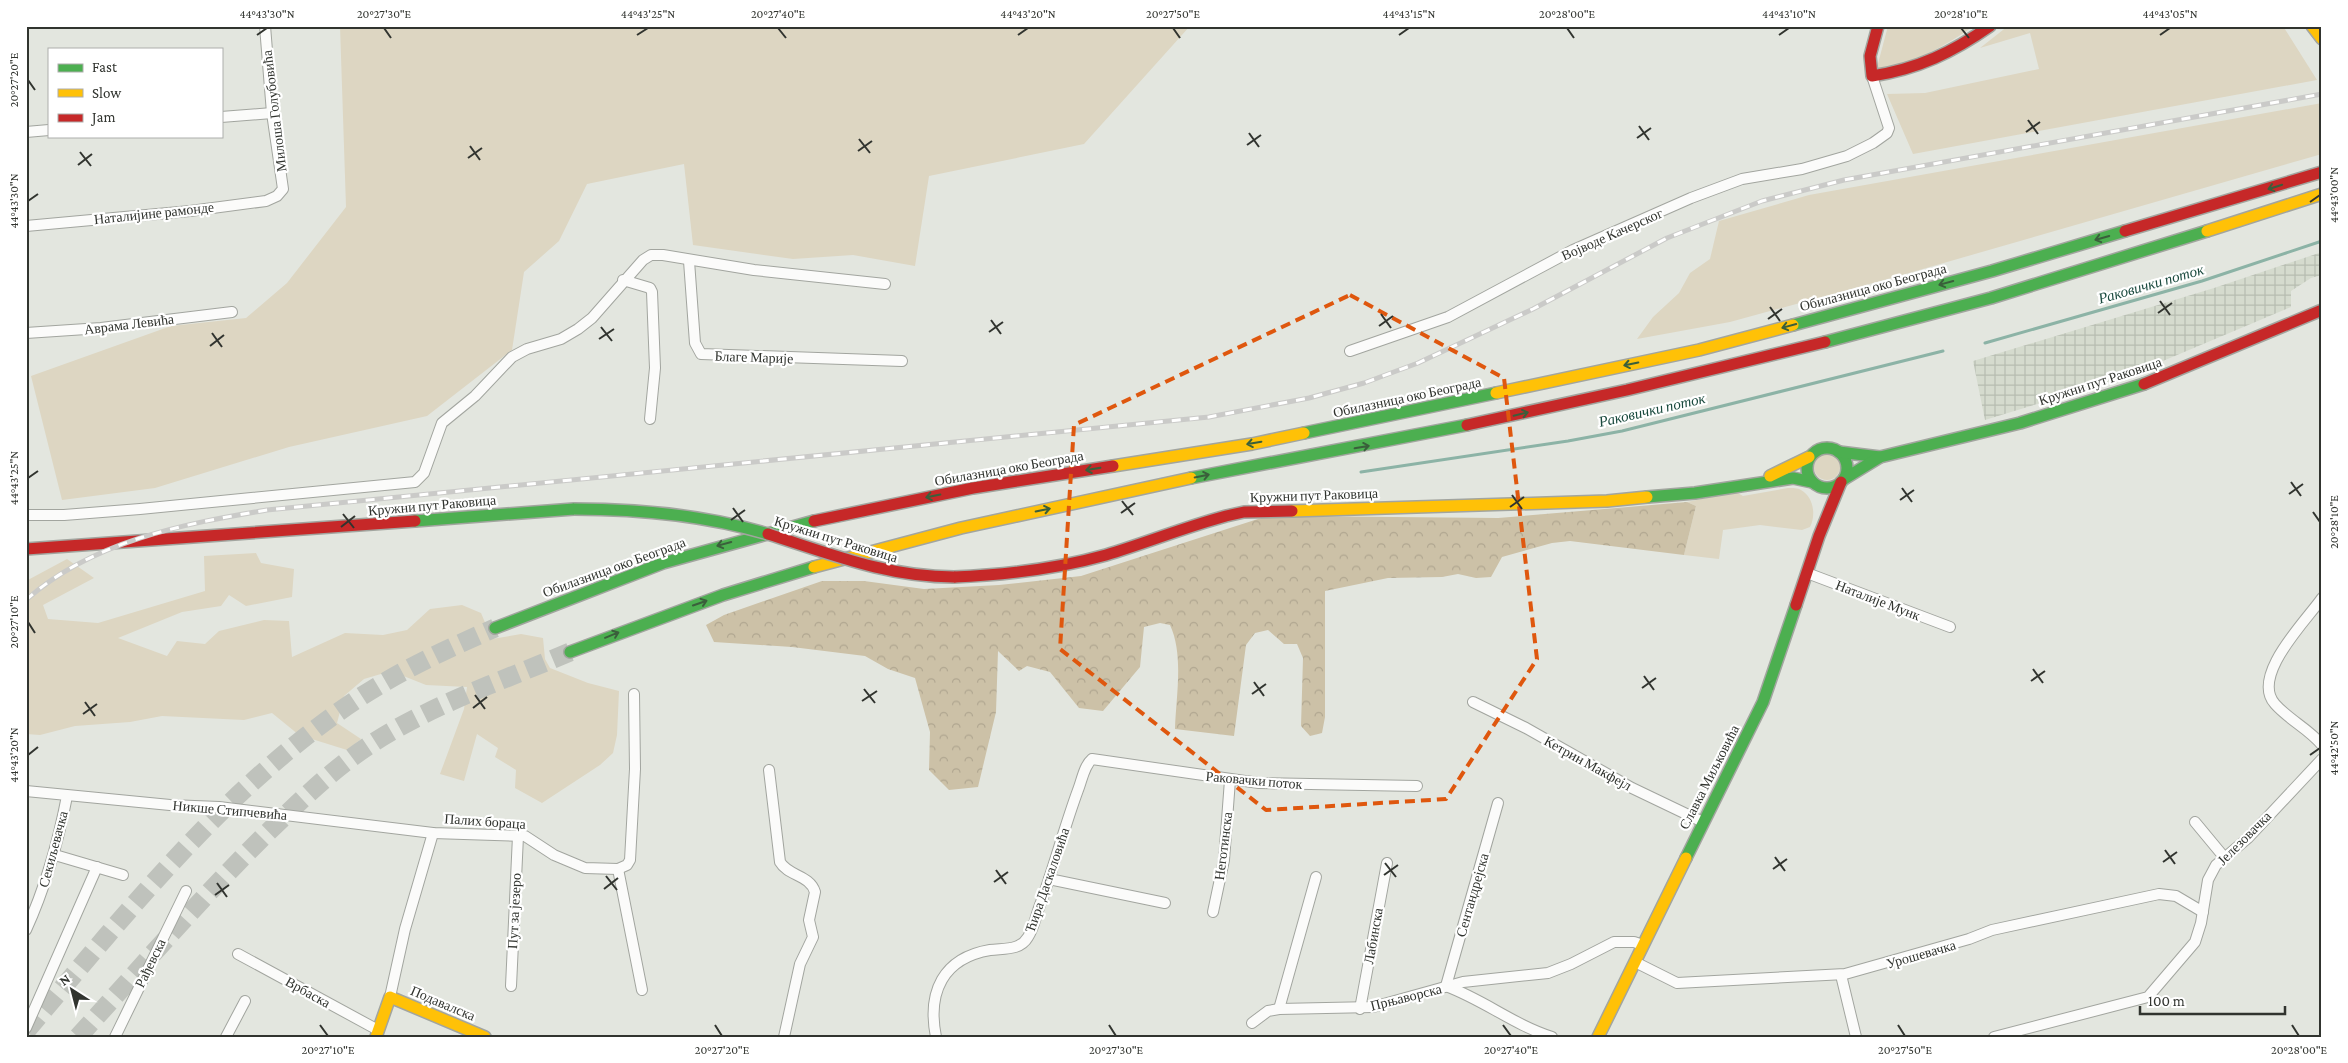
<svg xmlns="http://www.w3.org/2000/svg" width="2348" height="1063" font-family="'Crimson Pro',serif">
<defs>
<pattern id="industrial-grid" width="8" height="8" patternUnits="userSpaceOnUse" patternTransform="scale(1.25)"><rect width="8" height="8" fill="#d5dbce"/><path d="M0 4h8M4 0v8" fill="none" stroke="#b7bdb1"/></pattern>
<pattern id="forest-crowns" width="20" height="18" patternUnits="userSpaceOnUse" patternTransform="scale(1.25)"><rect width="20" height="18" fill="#ccc1a7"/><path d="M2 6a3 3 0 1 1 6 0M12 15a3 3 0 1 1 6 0" fill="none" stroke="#b0a690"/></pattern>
</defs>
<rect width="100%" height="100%" fill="#e3e6df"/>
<polygon fill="url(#industrial-grid)" points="2322,252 2322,275 2311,278 2291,291 2291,307 2125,377 1985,420 1973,361 2214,288"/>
<g fill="#ddd6c2">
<polygon points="340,26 1190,26 1084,144 929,176 915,266 853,255 793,259 693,245 684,164 587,184 559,241 524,272 512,350 427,416 289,447 155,488 62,500 31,376 171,326 246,318 287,283 346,207"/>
<path d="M1888,26H1974C1941,48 1916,63 1876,71Z"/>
<polygon points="2008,26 2283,26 2317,80 1913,154 1887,94 1925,93 2039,69 2030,33 1980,48"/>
<polygon points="2322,103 2322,154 1902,275 1730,322 1637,339 1653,317 1679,293 1690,273 1710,259 1719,221 1809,195"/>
<circle cx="1827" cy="467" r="13"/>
<path d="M1788,488C1792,488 1798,488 1801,490C1814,497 1816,516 1810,527L1802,530L1760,525L1723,530L1719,559L1684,555L1696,506L1687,502L1736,492L1743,496Z"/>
<polygon points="256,553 261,563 294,569 292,597 246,606 229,595 221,606 182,612 118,638 167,656 177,641 205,644 219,631 264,620 289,621 292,657 345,633 383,635 407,630 430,609 462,605 481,613 492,639 521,634 543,638 545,659 550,668 588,683 619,691 617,735 613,753 600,765 542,803 515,788 516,770 495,757 498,748 477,734 464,781 440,774 464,709 467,687 426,685 391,671 364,679 344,696 337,723 361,739 347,750 299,735 272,713 244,720 162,716 130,722 75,726 40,735 26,734 26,581 67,559 94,578 43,605 48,619 98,623 205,591 204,556"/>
</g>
<path fill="url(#forest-crowns)" d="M1687,502L1696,506L1684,555L1570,541L1552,543L1502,557L1491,577L1476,578L1458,574L1442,577L1388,578L1325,591V717L1322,733L1310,736L1301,726L1303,658L1297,644H1284L1268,630L1255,633L1246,645L1234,736L1175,729C1176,696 1184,655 1170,625L1160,623L1144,627L1140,667L1103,711L1079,708L1050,672L1027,666L1019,671L998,651L996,712L978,787L949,790L929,770L930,732L915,678L888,669L865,656L792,647L714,642L706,625L724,615L822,581H864L924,589L999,585L1081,576L1261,518L1290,516L1498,518Z"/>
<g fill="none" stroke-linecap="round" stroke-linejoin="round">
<g stroke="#8cb3a6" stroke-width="3">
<polyline points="1985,343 2202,281 2322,241"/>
<polyline points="1361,472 1568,441 1622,431 1943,351"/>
</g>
<g stroke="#bfc2bc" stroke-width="19" stroke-dasharray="19 9" stroke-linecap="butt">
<path d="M26,1031C125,915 221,793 347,706C393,674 444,650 495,628"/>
<path d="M78,1037C139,970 198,901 263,837C296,805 329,772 368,746C430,705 502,681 570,652"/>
</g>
<defs>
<g id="street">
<polyline points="221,117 272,113"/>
<polyline points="26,132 49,130"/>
<polyline points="26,226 190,211 266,201 277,196 283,189 272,113 265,26"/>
<polyline points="689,261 695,343 701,354 902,361"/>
<polyline points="623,280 650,288 652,292 655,368 650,419"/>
<polyline points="26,333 101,328 232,312"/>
<polyline points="1350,351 1448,317 1573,250 1691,198 1742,179 1802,169 1847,156 1873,143 1887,133 1889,128 1872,76"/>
<polyline points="26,515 64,515 140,509 415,482 424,473 442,423 475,396 512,357 527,349 561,339 578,329 592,318 643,260 651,255 663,255 754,270 885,284"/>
<polyline points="1807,573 1950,627"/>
<path d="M2322,598C2306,621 2250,676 2275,704C2289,720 2309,729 2322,745"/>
<polyline points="1473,702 1526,728 1632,788 1703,822"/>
<path d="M769,770L780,862C788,876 810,875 815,892L809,920L813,937L800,964L784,1037"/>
<polyline points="26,791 170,805 219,807 433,833 525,836 554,855 585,868 618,869 627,865 630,860 635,769 634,694"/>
<polyline points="2195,822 2224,857"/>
<polyline points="55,855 123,875"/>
<polyline points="618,869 642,990"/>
<polyline points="1049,879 1165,903"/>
<polyline points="1213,912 1224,860 1230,780"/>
<path d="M26,930C46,886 58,843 67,796"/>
<polyline points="238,954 378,1030"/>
<polyline points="1635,962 1677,983 1845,974 1969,939 1992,930 2159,894 2176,896 2203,912"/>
<polyline points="1841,975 1856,1037"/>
<polyline points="511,986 518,836"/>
<polyline points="1446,986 1498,803"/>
<path d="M1446,986C1484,1000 1514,1025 1552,1037"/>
<polyline points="390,997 405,929 433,833"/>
<polyline points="1279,1009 1316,877"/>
<polyline points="1360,1009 1387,863"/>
<polyline points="1252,1023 1268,1011 1279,1009 1373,1007 1463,982 1548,973 1571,964 1614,942 1634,942 1643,945"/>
<polyline points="26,1028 97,867"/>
<polyline points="115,1037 186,891"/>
<polyline points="226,1037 245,1001"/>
<path d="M936,1037C927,992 943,958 990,950C1003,948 1020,951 1028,937C1034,928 1036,915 1040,905C1054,867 1064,828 1078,790C1082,780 1084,766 1092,759L1259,783L1417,786"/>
<polyline points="1994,1037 2148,997 2195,942 2201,923 2208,880 2216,865 2248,838 2322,759"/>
</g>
<g id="fast">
<polyline points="1793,325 1992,271 2125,231"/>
<polyline points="1825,342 1991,298 2207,231"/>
<polyline points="1304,433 1496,393"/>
<circle cx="1827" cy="468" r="20"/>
<polyline points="1839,452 1880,457"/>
<polyline points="1191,478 1467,425"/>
<polyline points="1844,479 1880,457 2020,423 2144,384"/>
<polyline points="1647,497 1695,493 1793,478 1812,482"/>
<polyline points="415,521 574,509"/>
<polyline points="495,628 663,563 814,521"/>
<polyline points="570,652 723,595 814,567"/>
<polyline points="1686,858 1763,702 1796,605"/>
</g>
<g id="slow">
<polyline points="2312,26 2322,39"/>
<polyline points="2207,231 2322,194"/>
<polyline points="1496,393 1699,350 1793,325"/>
<polyline points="1113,466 1252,444 1304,433"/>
<polyline points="1770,476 1809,457"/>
<polyline points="1292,511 1607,501 1647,497"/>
<polyline points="814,567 961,528 1191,478"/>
<polyline points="376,1037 390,997 485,1037"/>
<polyline points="1598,1037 1686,858"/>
</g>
<g id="jam">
<path d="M1878,26L1870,56L1872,76C1918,69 1953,52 1990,26"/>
<polyline points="2125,231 2322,172"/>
<polyline points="2144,384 2322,310"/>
<polyline points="1467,425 1627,390 1825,342"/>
<polyline points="814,521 973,488 1113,466"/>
<polyline points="26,549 415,521"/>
<path d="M954,577C1005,575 1056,569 1106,555C1146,543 1185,527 1226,516L1244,512L1292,511"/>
<polyline points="1796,605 1819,536 1841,482"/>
</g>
</defs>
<use href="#street" stroke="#a2a59f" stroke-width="12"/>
<use href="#fast" stroke="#a2a59f" stroke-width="14"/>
<use href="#slow" stroke="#a2a59f" stroke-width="14"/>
<use href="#jam" stroke="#a2a59f" stroke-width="14"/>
<use href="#street" stroke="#fbfbfa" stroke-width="10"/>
<use href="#fast" stroke="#4caf50" stroke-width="11"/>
<use href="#slow" stroke="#ffc107" stroke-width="11"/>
<use href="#jam" stroke="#c62828" stroke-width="11"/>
<defs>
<path id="rail" d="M26,600C92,541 183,524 267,510L1209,417L1309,398L1364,383L1418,363L1533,309L1667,238L1762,201L1844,180L2322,94"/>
</defs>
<use href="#rail" stroke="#cacac8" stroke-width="5"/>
<use href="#rail" stroke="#fff" stroke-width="3" stroke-dasharray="9" stroke-linecap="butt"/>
<defs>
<path id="fast-bridge" d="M574,509C640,509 705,515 768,534"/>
<path id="jam-bridge" d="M768,534C831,554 887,577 954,577"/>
</defs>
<use href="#fast-bridge" stroke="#a2a59f" stroke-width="14" stroke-linecap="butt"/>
<use href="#jam-bridge" stroke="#a2a59f" stroke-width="14" stroke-linecap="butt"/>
<use href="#fast-bridge" stroke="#4caf50" stroke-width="11"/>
<use href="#jam-bridge" stroke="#c62828" stroke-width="11"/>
</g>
<defs><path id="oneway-shaft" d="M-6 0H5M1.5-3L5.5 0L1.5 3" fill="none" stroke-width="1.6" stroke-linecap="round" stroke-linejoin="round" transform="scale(1.25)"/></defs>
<g stroke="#3a5f3b">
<use href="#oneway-shaft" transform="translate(2275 187) rotate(162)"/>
<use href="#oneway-shaft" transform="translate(2102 238) rotate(164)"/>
<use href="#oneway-shaft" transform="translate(1946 283) rotate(165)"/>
<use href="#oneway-shaft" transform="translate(1789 326) rotate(165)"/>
<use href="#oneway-shaft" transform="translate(1631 364) rotate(168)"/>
<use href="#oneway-shaft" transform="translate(1521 414) rotate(-13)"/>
<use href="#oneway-shaft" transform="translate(1254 443) rotate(170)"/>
<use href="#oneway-shaft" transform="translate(1362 447) rotate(-10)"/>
<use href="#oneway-shaft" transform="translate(1093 469) rotate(171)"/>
<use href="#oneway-shaft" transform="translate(1202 476) rotate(-11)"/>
<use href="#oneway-shaft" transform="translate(933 496) rotate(169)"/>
<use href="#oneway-shaft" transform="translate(1043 510) rotate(-12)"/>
<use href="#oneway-shaft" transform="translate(724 544) rotate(165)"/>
<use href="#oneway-shaft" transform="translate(700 603) rotate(-19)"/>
<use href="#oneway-shaft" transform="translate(612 635) rotate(-22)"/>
</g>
<path fill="none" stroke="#df570e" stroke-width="4" stroke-dasharray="10 6" stroke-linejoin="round" d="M1350,295L1504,378L1537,659L1446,799L1266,810L1060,649L1074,425Z"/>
<path fill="none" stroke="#31342f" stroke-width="2" d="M384,28L391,38M778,28L786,38M1173,28L1180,38M1567,28L1574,38M1961,28L1969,38M257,35L267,28M637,35L648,28M1018,35L1028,28M1399,35L1409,28M1779,35L1789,28M2160,35L2170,28M28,80L35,90M2028,120L2038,134M1639,126L1649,140M2026,132L2040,122M1249,133L1259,147M1637,138L1651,128M859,139L870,153M1247,145L1261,135M470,146L480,160M858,151L872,141M80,152L91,166M468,158L482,148M78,165L92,154M28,201L38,194M2310,202L2320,195M2160,301L2170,315M1770,307L1780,321M2158,313L2172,303M1381,314L1391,328M1768,319L1782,309M991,320L1001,334M1379,326L1393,316M601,327L612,341M989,332L1003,322M212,333L222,347M599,339L614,329M210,346L224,335M28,478L38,471M2291,482L2301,496M1902,488L1912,502M2289,494L2303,484M1512,495L1522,509M1900,500L1914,490M1122,501L1133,515M1510,507L1524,497M733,508L743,522M2313,512L2320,522M1121,513L1135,503M343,514L354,528M731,520L745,510M341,527L355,516M28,622L35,633M2033,669L2043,683M1644,676L1654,690M2031,681L2045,671M1254,682L1264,696M1642,688L1656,678M864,689L875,703M1252,694L1266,684M475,695L485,709M862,701L877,691M85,702L95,716M473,708L487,697M83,714L97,704M28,755L38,747M2310,755L2320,748M2165,850L2175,864M1775,857L1785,871M2163,862L2177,852M1385,863L1396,877M1773,869L1787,859M996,870L1006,884M1384,875L1398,865M606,876L617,890M994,882L1008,872M217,883L227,897M604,889L618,878M215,895L229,885M320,1025L328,1036M715,1025L722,1036M1109,1025L1116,1036M1503,1025L1511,1036M1898,1025L1905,1036M2292,1025L2299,1036"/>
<g text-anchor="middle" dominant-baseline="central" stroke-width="4.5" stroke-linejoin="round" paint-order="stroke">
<g font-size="14" fill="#31342f" stroke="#fff">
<text transform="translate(274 111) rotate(-97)">Милоша Голубовића</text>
<text transform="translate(154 213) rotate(-6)">Наталијине рамонде</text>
<text transform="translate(1612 234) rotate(-24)">Војводе Качерског</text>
<text transform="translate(1873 287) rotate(-15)">Обилазница око Београда</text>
<text transform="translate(129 324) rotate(-7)">Аврама Левића</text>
<text transform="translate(754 357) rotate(2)">Благе Марије</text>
<text transform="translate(2100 381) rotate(-18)">Кружни пут Раковица</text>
<text transform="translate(1407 397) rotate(-12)">Обилазница око Београда</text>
<text transform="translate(1009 468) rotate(-10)">Обилазница око Београда</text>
<text transform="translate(1314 495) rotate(-2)">Кружни пут Раковица</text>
<text transform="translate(432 505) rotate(-5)">Кружни пут Раковица</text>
<text transform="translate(836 539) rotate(17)">Кружни пут Раковица</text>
<text transform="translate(614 567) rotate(-20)">Обилазница око Београда</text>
<text transform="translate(1878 600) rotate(21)">Наталије Мунк</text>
<text transform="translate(1588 763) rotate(29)">Кетрин Макфејл</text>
<text transform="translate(1709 777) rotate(-63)">Славка Миљковића</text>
<text transform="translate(1254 780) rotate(5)">Раковачки поток</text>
<text transform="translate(230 810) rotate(5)">Никше Стипчевића</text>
<text transform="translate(485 821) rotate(4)">Палих бораца</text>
<text transform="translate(2244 838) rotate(-45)">Јелезовачка</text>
<text transform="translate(1223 846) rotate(-83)">Неготинска</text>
<text transform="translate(53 849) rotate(-75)">Секиљевачка</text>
<text transform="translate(1047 880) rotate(-71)">Ћира Даскаловића</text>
<text transform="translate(1472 895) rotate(-74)">Сентандрејска</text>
<text transform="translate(514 911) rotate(-87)">Пут за језеро</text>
<text transform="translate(1373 936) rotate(-80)">Лабинска</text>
<text transform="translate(1921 954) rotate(-16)">Урошевачка</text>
<text transform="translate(150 963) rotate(-64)">Рађевска</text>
<text transform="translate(308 992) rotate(29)">Врбаска</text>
<text transform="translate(1406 997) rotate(-14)">Прњаворска</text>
<text transform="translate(443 1003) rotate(23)">Подавалска</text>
</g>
<g font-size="15" font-style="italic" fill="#1a4a3e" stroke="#fff">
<text transform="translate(2151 284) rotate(-16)">Раковички поток</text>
<text transform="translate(1652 410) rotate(-13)">Раковички поток</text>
</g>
</g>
<rect width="2348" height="1063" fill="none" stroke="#ffffff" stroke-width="55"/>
<rect x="48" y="48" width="175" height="90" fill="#ffffff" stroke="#adaeac"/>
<rect x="58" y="64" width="25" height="8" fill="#4caf50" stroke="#adaeac"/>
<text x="92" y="72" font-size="15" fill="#31342f">Fast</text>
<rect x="58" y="89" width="25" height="8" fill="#ffc107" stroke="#adaeac"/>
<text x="92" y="98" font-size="15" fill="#31342f">Slow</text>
<rect x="58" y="114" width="25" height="8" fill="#c62828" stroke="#adaeac"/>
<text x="92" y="122" font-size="15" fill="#31342f">Jam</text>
<g transform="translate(72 990) rotate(324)" stroke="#ffffff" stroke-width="4" paint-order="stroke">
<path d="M0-4L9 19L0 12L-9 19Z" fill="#31342f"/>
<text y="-8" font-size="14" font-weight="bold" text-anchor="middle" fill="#31342f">N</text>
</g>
<path d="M2140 1006v8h145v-8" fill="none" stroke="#31342f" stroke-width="2.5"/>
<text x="2148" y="1006" font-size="15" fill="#31342f" stroke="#ffffff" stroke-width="4" paint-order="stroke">100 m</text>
<rect x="28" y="28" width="2292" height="1008" fill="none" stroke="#31342f" stroke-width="2"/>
<g font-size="12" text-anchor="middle" fill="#31342f">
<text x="267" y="18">44°43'30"N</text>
<text x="384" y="18">20°27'30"E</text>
<text x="648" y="18">44°43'25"N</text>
<text x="778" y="18">20°27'40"E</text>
<text x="1028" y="18">44°43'20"N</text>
<text x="1173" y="18">20°27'50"E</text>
<text x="1409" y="18">44°43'15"N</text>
<text x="1567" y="18">20°28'00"E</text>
<text x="1789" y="18">44°43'10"N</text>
<text x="1961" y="18">20°28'10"E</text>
<text x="2170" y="18">44°43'05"N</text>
<text transform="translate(14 80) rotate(-90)" y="4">20°27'20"E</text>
<text transform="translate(2334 195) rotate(-90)" y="4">44°43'00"N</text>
<text transform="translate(14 201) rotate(-90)" y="4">44°43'30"N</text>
<text transform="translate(14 478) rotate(-90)" y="4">44°43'25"N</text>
<text transform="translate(2334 522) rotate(-90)" y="4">20°28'10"E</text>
<text transform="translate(14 622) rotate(-90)" y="4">20°27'10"E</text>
<text transform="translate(2334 748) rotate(-90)" y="4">44°42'50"N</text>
<text transform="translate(14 755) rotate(-90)" y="4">44°43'20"N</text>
<text x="328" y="1054">20°27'10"E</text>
<text x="722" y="1054">20°27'20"E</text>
<text x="1116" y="1054">20°27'30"E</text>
<text x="1511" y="1054">20°27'40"E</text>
<text x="1905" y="1054">20°27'50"E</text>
<text x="2299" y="1054">20°28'00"E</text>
</g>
</svg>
